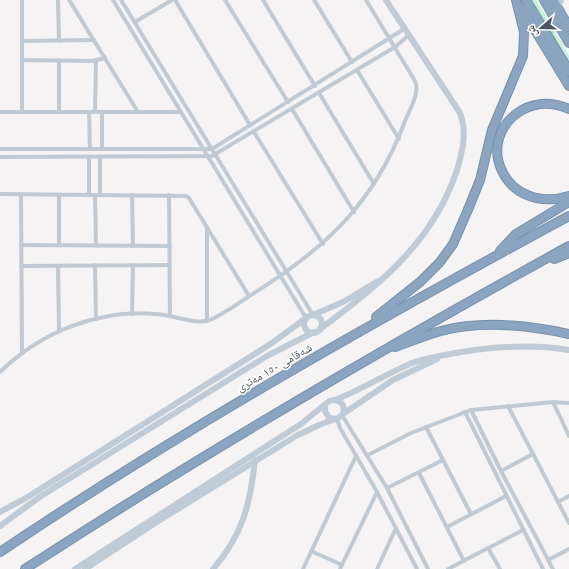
<svg xmlns="http://www.w3.org/2000/svg" width="569" height="569" font-family="'Noto Sans','Noto Naskh Arabic',sans-serif">
<defs>
<pattern id="park-crowns" width="20" height="18" patternUnits="userSpaceOnUse"><rect width="20" height="18" fill="#c3f1d5"/><path d="M2 6a3 3 0 1 1 6 0M12 15a3 3 0 1 1 6 0" fill="none" stroke="#a0c6b0"/></pattern>
</defs>
<rect width="100%" height="100%" fill="#f5f3f3"/>
<polygon fill="url(#park-crowns)" points="530,0 536,0 569,56 569,63"/>
<g fill="none" stroke-linecap="round" stroke-linejoin="round">
<defs>
<g id="highway">
<polyline points="526,0 569,71"/>
<polyline points="544,0 569,43"/>
<polyline points="553,0 569,27"/>
<polyline points="522,9 569,86"/>
<path d="M569,109C553,102 537,102 522,110C471,140 505,216 569,196"/>
<polyline points="500,251 516,234 569,202"/>
<polyline points="554,259 569,253"/>
<polyline points="376,317 420,282 440,262 453,244 467,212 480,180 492,130 523,56 524,32 516,0"/>
<path d="M395,347C410,342 426,335 441,331C483,320 528,325 569,334"/>
<path d="M0,552C183,429 375,321 569,216"/>
<path d="M25,569C202,454 384,348 569,246"/>
</g>
</defs>
<use href="#highway" stroke="#7690ad" stroke-width="10"/>
<g stroke="#c1cad2" stroke-width="4">
<polyline points="22,0 22,112"/>
<polyline points="58,0 59,41"/>
<polyline points="69,0 138,112"/>
<polyline points="113,0 306,318"/>
<polyline points="121,0 313,315"/>
<polyline points="175,0 250,125"/>
<polyline points="225,0 288,102"/>
<polyline points="263,0 315,86"/>
<polyline points="314,0 352,62"/>
<polyline points="135,22 172,0"/>
<polyline points="22,41 94,40"/>
<polyline points="22,60 92,61 105,58"/>
<polyline points="357,70 399,139"/>
<polyline points="319,93 374,184"/>
<polyline points="292,109 354,212"/>
<polyline points="0,112 181,112"/>
<polyline points="59,112 59,60"/>
<polyline points="89,112 90,149"/>
<polyline points="95,112 96,60"/>
<polyline points="254,132 323,244"/>
<polyline points="0,149 212,149 404,29"/>
<polyline points="102,149 102,112"/>
<polyline points="0,157 212,156 395,47 409,35"/>
<polyline points="0,194 186,196 189,198 249,296"/>
<polyline points="21,194 22,353"/>
<polyline points="59,195 59,245"/>
<polyline points="89,195 89,157"/>
<polyline points="95,195 96,245"/>
<polyline points="100,195 100,157"/>
<polyline points="132,195 133,246"/>
<polyline points="169,195 170,315"/>
<polyline points="21,245 170,246"/>
<polyline points="95,265 96,319"/>
<polyline points="21,266 170,265"/>
<polyline points="58,266 59,331"/>
<polyline points="132,314 133,265"/>
<polyline points="207,321 207,228"/>
<path d="M0,372C41,332 98,309 156,314C173,315 194,325 210,320C226,313 240,302 254,293C326,248 375,202 405,121C410,109 420,93 415,81L366,0"/>
<polyline points="553,402 569,436"/>
<polyline points="508,406 569,523"/>
<polyline points="471,410 501,471 553,569"/>
<polyline points="465,412 543,569"/>
<polyline points="342,415 387,488 428,569"/>
<polyline points="337,419 340,428 377,492 417,569"/>
<polyline points="426,427 471,514"/>
<polyline points="368,455 411,433 471,410 553,402 569,403"/>
<polyline points="501,471 533,454"/>
<polyline points="419,473 464,561"/>
<polyline points="387,488 443,460"/>
<polyline points="558,502 569,496"/>
<polyline points="447,527 506,496"/>
<polyline points="488,548 500,569"/>
<polyline points="311,551 342,565"/>
<polyline points="548,560 569,549"/>
<polyline points="303,569 356,456"/>
<polyline points="340,569 377,492"/>
<polyline points="377,569 396,528"/>
<polyline points="448,569 523,530"/>
</g>
<g stroke="#c1cbd6" stroke-width="6">
<polyline points="557,7 561,0"/>
<polyline points="313,315 343,302 378,281"/>
<circle cx="313" cy="324" r="9"/>
<path d="M320,329C380,285 435,240 458,167C463,148 467,132 460,113L386,0"/>
<path d="M335,400C362,389 386,374 412,363C423,359 434,357 445,355C486,347 528,343 569,350"/>
<polyline points="343,414 393,380 437,359"/>
<polyline points="0,512 26,498 272,343 306,318"/>
<polyline points="0,526 41,496 267,356 314,332"/>
<path d="M75,569L301,424L329,401C339,398 346,404 343,414L337,419L329,418L325,411V406"/>
<polyline points="85,569 160,520 296,436 319,425 335,419"/>
<path d="M213,569C243,535 250,504 255,460"/>
</g>
<use href="#highway" stroke="#8ba5c1" stroke-width="8"/>
</g>
<g text-anchor="middle" dominant-baseline="central" stroke-width="3" stroke-linejoin="round" paint-order="stroke">
<g font-size="12" fill="#4a5661" stroke="#fff">
<text transform="translate(274 367) rotate(-30)">شەقامی ١٥٠ مەتری</text>
</g>
</g>
<g transform="translate(541 28) rotate(250)" stroke="#ffffff" stroke-width="3" paint-order="stroke">
<path d="M0-3L7 15L0 10L-7 15Z" fill="#4a5661"/>
<text y="-6" font-size="11" font-weight="bold" text-anchor="middle" fill="#4a5661">ش</text>
</g>
</svg>
